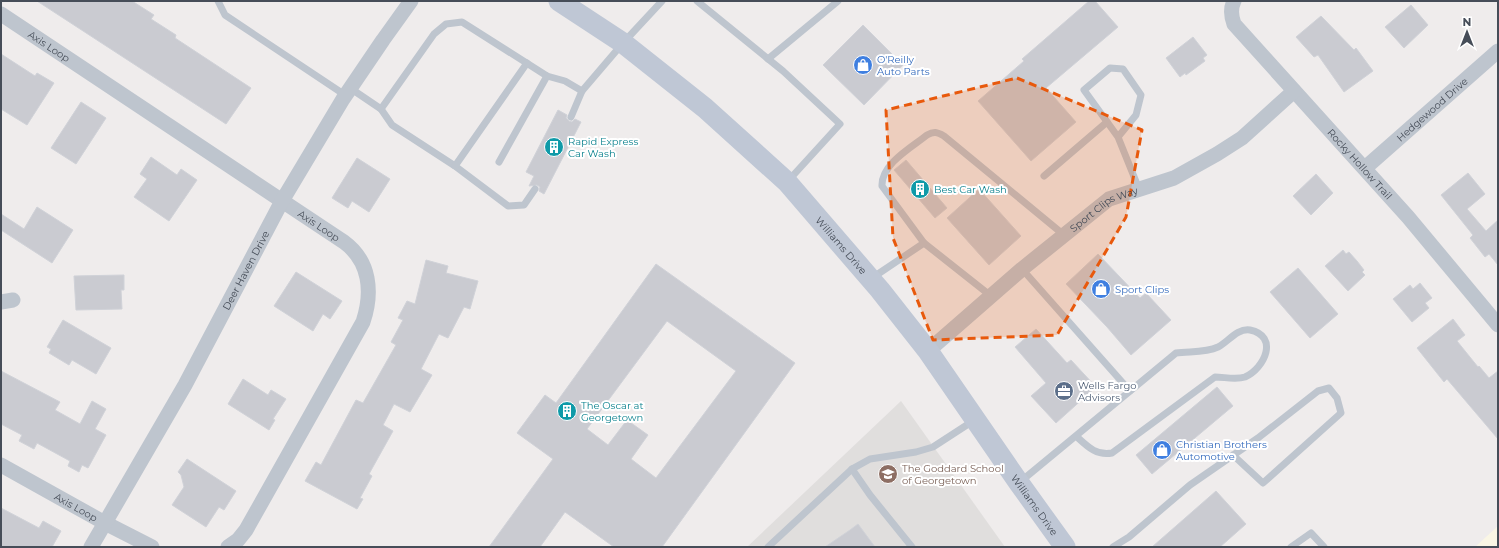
<svg xmlns="http://www.w3.org/2000/svg" width="1499" height="548" font-family="Montserrat,sans-serif">
<rect width="100%" height="100%" fill="#efecec"/>
<polygon fill="#faf6e5" points="1498,526 1498,547 1475,547"/>
<polygon fill="#e0dedd" points="901,401 1005,547 747,547"/>
<g fill="#cacbd1" stroke="#d0d2d8" fill-rule="evenodd">
<polygon points="37,1 132,1 154,15 151,19 176,35 175,38 251,88 226,124"/>
<polygon points="1089,1 1095,1 1118,27 1046,88 1076,122 1031,161 978,101 1024,61 1022,59"/>
<polygon points="1411,5 1428,25 1404,48 1385,27"/>
<polygon points="1321,16 1354,50 1356,48 1373,71 1344,92 1318,55 1314,57 1296,37"/>
<polygon points="863,25 903,65 864,105 823,65"/>
<polygon points="1193,37 1207,55 1203,58 1205,61 1186,75 1185,73 1180,77 1166,58"/>
<polygon points="1,54 35,76 37,73 54,83 27,125 1,109"/>
<polygon points="81,102 106,118 76,164 51,148"/>
<polygon points="558,110 567,115 566,118 569,121 572,122 575,119 581,122 544,194 539,191 540,187 537,185 529,186 534,176 526,172"/>
<polygon points="151,157 177,175 181,169 197,180 169,221 134,197 147,179 140,174"/>
<polygon points="357,158 390,179 369,212 352,201 348,208 332,198"/>
<polygon points="906,160 947,208 935,218 894,170"/>
<polygon points="1468,173 1485,194 1467,209 1486,231 1498,220 1498,265 1489,254 1485,257 1470,238 1473,235 1441,195"/>
<polygon points="1316,174 1333,193 1311,215 1293,196"/>
<polygon points="979,189 1021,236 989,265 947,218"/>
<polygon points="37,207 73,230 52,263 1,230 1,214 24,229"/>
<polygon points="1343,250 1346,254 1349,252 1357,261 1364,270 1362,272 1365,275 1348,291 1325,266"/>
<polygon points="1098,254 1140,298 1146,293 1171,320 1131,355 1107,327 1066,284"/>
<polygon points="426,260 448,266 446,273 478,281 470,309 464,307 448,338 439,334 421,369 432,375 410,412 394,404 383,425 393,431 369,474 372,476 360,498 363,499 357,509 305,481 316,462 321,465 356,400 363,403 396,345 391,342 403,320 398,318 407,301 415,304"/>
<path d="M656,264L795,363L662,547H614L565,512L540,547H489L553,459L517,433L545,395L556,403ZM667,321L736,371L656,478L631,459L648,435L627,420L608,445L587,429Z"/>
<polygon points="1298,268 1338,314 1310,338 1270,292"/>
<polygon points="296,272 342,301 330,319 323,314 313,331 274,306"/>
<polygon points="124,275 124,290 121,290 122,309 76,310 74,276"/>
<polygon points="1420,283 1432,298 1425,303 1429,308 1412,322 1393,299 1410,285 1413,289"/>
<polygon points="1453,319 1465,335 1457,341 1478,367 1479,366 1489,378 1498,371 1498,439 1447,379 1444,382 1417,348"/>
<polygon points="63,320 111,348 96,374 72,360 69,365 49,353 51,349 47,347"/>
<polygon points="1036,329 1067,363 1071,360 1096,387 1056,423 1031,396 1046,383 1015,347"/>
<polygon points="1,371 60,402 55,410 80,424 92,401 106,409 95,429 106,435 88,468 82,465 79,472 68,466 70,461 37,443 34,449 19,441 22,435 1,424"/>
<polygon points="243,379 268,395 271,390 286,399 273,419 275,420 269,430 228,404"/>
<polygon points="1217,387 1233,406 1152,474 1136,455"/>
<polygon points="187,459 236,491 224,510 219,507 206,527 172,505 184,487 181,475 178,472"/>
<polygon points="1216,491 1246,524 1220,547 1152,547"/>
<polygon points="1,508 39,528 43,521 61,531 52,547 1,547"/>
<polygon points="858,524 875,547 825,547 850,530"/>
</g>
<g fill="none" stroke-linecap="round" stroke-linejoin="round">
<g stroke="#bec5ce" stroke-width="7">
<polyline points="218,1 225,15 345,95"/>
<polyline points="697,1 783,71 840,124 788,181"/>
<polyline points="768,59 838,1"/>
<polyline points="350,88 381,109 392,125 455,166 508,206 524,205 535,189"/>
<polyline points="381,109 434,34 446,24 462,22 547,76 565,81 582,91 623,43 662,1"/>
<polyline points="571,117 582,91"/>
<polyline points="1118,137 1084,90 1110,68 1123,69 1141,95 1136,115 1118,137 1139,189"/>
<polyline points="499,162 547,76"/>
<polyline points="455,166 527,63"/>
<polyline points="1044,176 1107,122"/>
<polyline points="924,243 991,296"/>
<polyline points="1022,269 1130,391"/>
<path d="M872,278L924,243L882,186C881,164 912,147 927,135C934,131 937,132 944,136L1064,235"/>
<polyline points="852,469 870,495 912,547"/>
<path d="M1020,482L1176,353C1189,351 1205,353 1218,347C1228,342 1237,328 1250,330C1279,336 1265,368 1245,377C1236,380 1224,377 1215,377L1112,453C1096,456 1087,446 1076,436"/>
<polyline points="768,547 852,469 870,459 916,452 933,447 973,421"/>
<polyline points="1113,547 1129,537 1190,485 1258,438 1318,391 1329,388 1337,398 1341,413 1263,483 1233,455"/>
<polyline points="1291,547 1311,533 1324,547"/>
</g>
<g stroke="#bec5ce" stroke-width="15">
<path id="s1" d="M1234,1C1230,9 1231,16 1234,24L1408,217L1498,325"/>
<path id="s2" d="M1,14L344,242C370,261 373,292 363,322L246,530L238,540L228,547"/>
<path id="s3" d="M1365,168L1498,51"/>
<polyline points="1,302 13,300"/>
<path id="s4" d="M928,351L1022,269L1109,199L1174,178L1217,154L1242,138L1294,91"/>
<path id="s5" d="M1,465L105,523L152,547"/>
<path id="s6" d="M91,547L185,385L282,201L343,99L383,40L411,1"/>
</g>
<path stroke="#bfc7d5" stroke-width="21" id="s7" d="M559,1L623,43L705,108L787,182L880,290L928,351L1019,483L1065,547"/>
</g>
<path fill="#e8590c" fill-opacity="0.2" stroke="#e8590c" stroke-width="3" stroke-dasharray="8 5" stroke-linejoin="round" d="M1017,78L1142,130L1126,217L1057,335L933,340L893,238L886,110Z"/>
<defs>
<symbol id="shop-disc" viewBox="-11 -11 22 22"><circle r="9.5" fill="#3f7fe0" stroke="#fff"/><path d="M-5-2.5h2.3a2.7 3.5 0 0 1 5.4 0H5L5.5 6h-11ZM-1.5-2.5h3a1.5 2.3 0 0 0-3 0Z" fill="#fff"/></symbol>
<symbol id="building-disc" viewBox="-11 -11 22 22"><circle r="9.5" fill="#0f9aa8" stroke="#fff"/><path d="M-4-6H4V6H1V3H-1V6H-4ZM-2.5-4.3h1.7v1.8h-1.7ZM.8-4.3h1.7v1.8H.8ZM-2.5-1h1.7V.8h-1.7ZM.8-1h1.7V.8H.8Z" fill="#fff"/></symbol>
<symbol id="office-disc" viewBox="-11 -11 22 22"><circle r="9.5" fill="#5c6f8a" stroke="#fff"/><path d="M-6-3h4V-5.5h4V-3h4V5H-6ZM-1-4.5V-3h2v-1.5ZM-6 0V1H6V0Z" fill="#fff"/></symbol>
<symbol id="school-disc" viewBox="-11 -11 22 22"><circle r="9.5" fill="#8d6e63" stroke="#fff"/><path d="M0-5L7-2L0 1L-7-2ZM-4 1L0 2.5L4 1V4Q0 6-4 4Z" fill="#fff"/></symbol>
</defs>
<g fill-rule="evenodd">
<use href="#shop-disc" x="852" y="54" width="22" height="22"/>
<use href="#building-disc" x="543" y="136" width="22" height="22"/>
<use href="#building-disc" x="909" y="178" width="22" height="22"/>
<use href="#shop-disc" x="1090" y="278" width="22" height="22"/>
<use href="#office-disc" x="1053" y="380" width="22" height="22"/>
<use href="#building-disc" x="556" y="400" width="22" height="22"/>
<use href="#shop-disc" x="1151" y="439" width="22" height="22"/>
<use href="#school-disc" x="877" y="463" width="22" height="22"/>
</g>
<g text-anchor="middle" dominant-baseline="central" stroke-width="4" stroke-linejoin="round" paint-order="stroke">
<g font-size="10" fill="#464d58" stroke="#fff">
<text stroke="none"><textPath href="#s2" startOffset="58">Axis Loop</textPath></text>
<text stroke="none"><textPath href="#s3" startOffset="89">Hedgewood Drive</textPath></text>
<text stroke="none"><textPath href="#s1" startOffset="212">Rocky Hollow Trail</textPath></text>
<text stroke="none"><textPath href="#s4" startOffset="227">Sport Clips Way</textPath></text>
<text stroke="none"><textPath href="#s2" startOffset="382">Axis Loop</textPath></text>
<text stroke="none"><textPath href="#s7" startOffset="375">Williams Drive</textPath></text>
<text stroke="none"><textPath href="#s6" startOffset="317">Deer Haven Drive</textPath></text>
<text stroke="none"><textPath href="#s7" startOffset="699">Williams Drive</textPath></text>
<text stroke="none"><textPath href="#s5" startOffset="86">Axis Loop</textPath></text>
</g>
<g font-size="10" fill="#366cbe" stroke="#fff" text-anchor="start">
<text x="877" y="59">O'Reilly<tspan x="877" dy="12">Auto Parts</tspan></text>
<text x="1115" y="289">Sport Clips</text>
<text x="1176" y="444">Christian Brothers<tspan x="1176" dy="12">Automotive</tspan></text>
</g>
<g font-size="10" fill="#0d838f" stroke="#fff" text-anchor="start">
<text x="568" y="141">Rapid Express<tspan x="568" dy="12">Car Wash</tspan></text>
<text x="934" y="189">Best Car Wash</text>
<text x="581" y="405">The Oscar at<tspan x="581" dy="12">Georgetown</tspan></text>
</g>
<g font-size="10" fill="#4e5e75" stroke="#fff" text-anchor="start">
<text x="1078" y="385">Wells Fargo<tspan x="1078" dy="12">Advisors</tspan></text>
</g>
<g font-size="10" fill="#785e54" stroke="#fff" text-anchor="start">
<text x="902" y="468">The Goddard School<tspan x="902" dy="12">of Georgetown</tspan></text>
</g>
</g>
<rect width="1499" height="548" fill="none" stroke="#464d58" stroke-width="4"/>
<g transform="translate(1467 32)" stroke="#ffffff" stroke-width="3" paint-order="stroke">
<path d="M0-3L7 15L0 10L-7 15Z" fill="#464d58"/>
<text y="-6" font-size="11" font-weight="bold" text-anchor="middle" fill="#464d58">N</text>
</g>
</svg>
